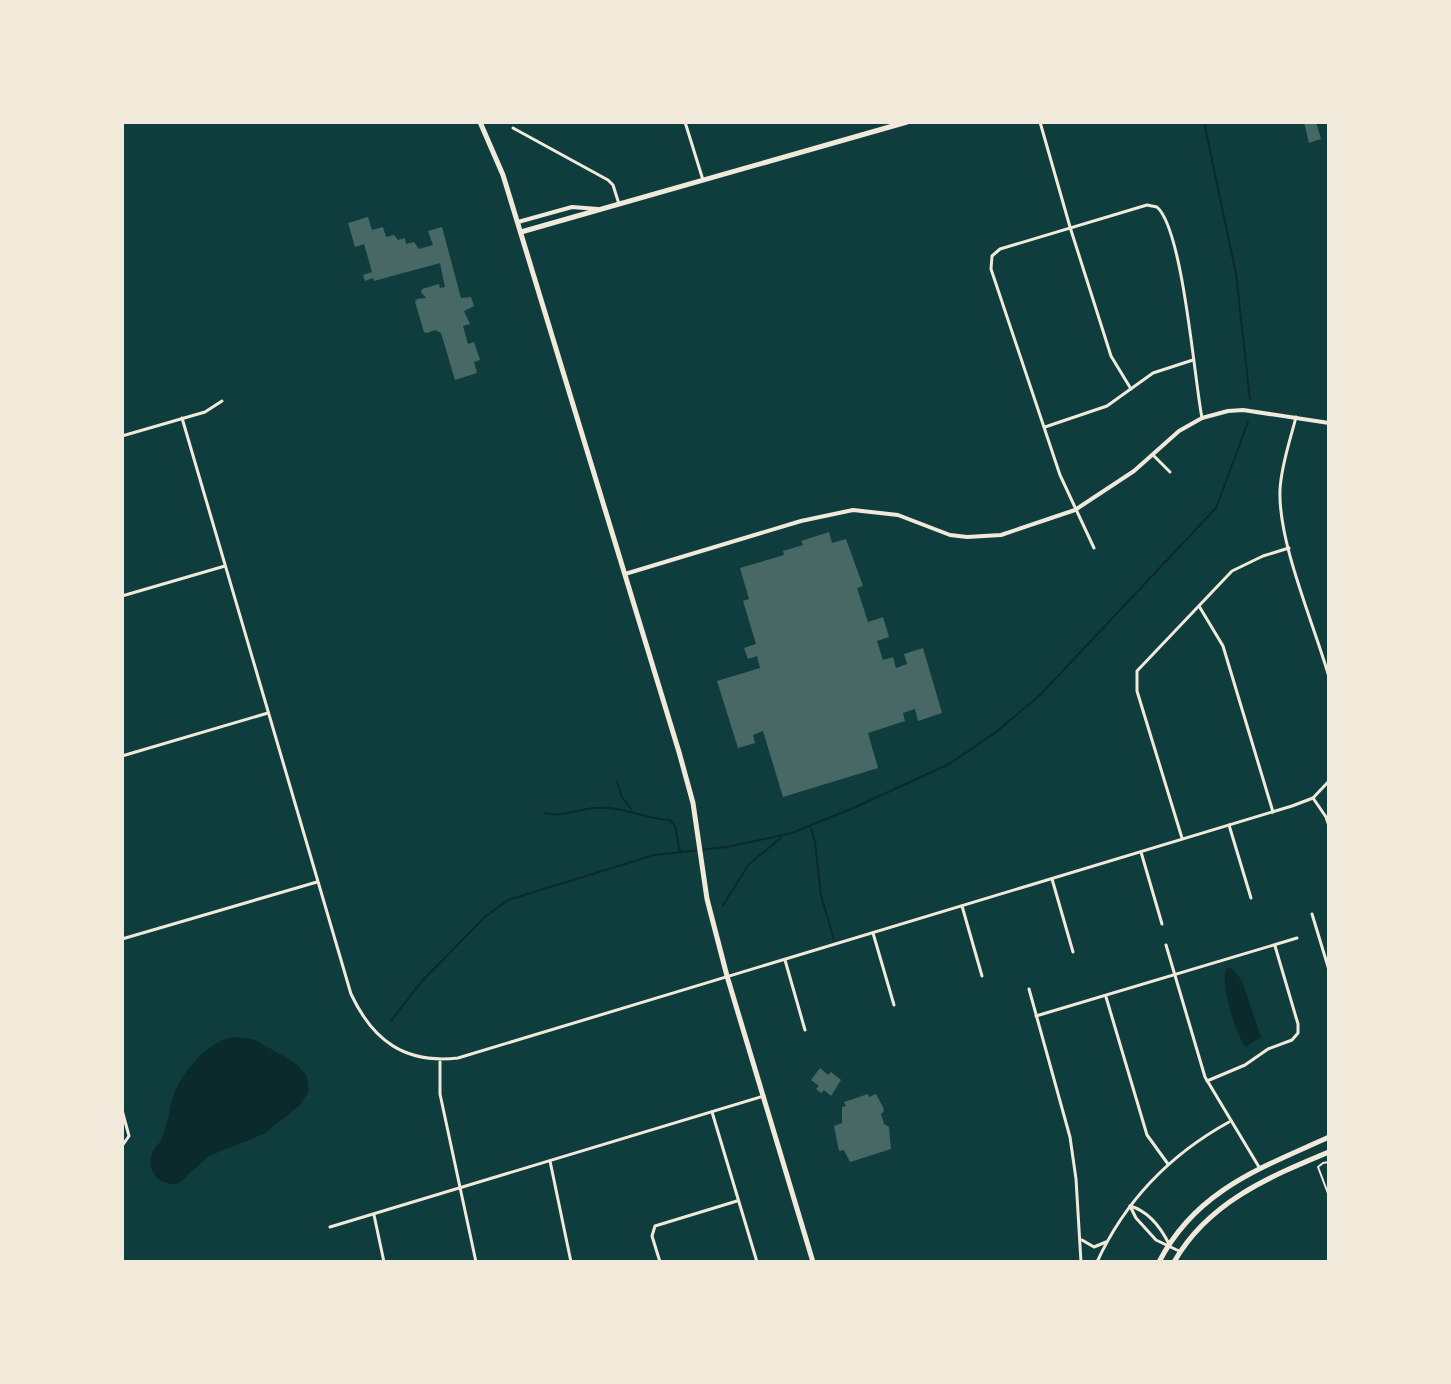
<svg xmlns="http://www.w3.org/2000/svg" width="1451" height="1384" font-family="'DejaVu Sans',sans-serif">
<rect width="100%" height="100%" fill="#0f3d3e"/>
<g fill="#0a2a2b">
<path d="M1231,967L1242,981L1261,1037L1246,1047C1236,1037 1220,983 1226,969Z"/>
<path d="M235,1037L253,1039L294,1062L307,1076L309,1091L300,1105L264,1134L209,1156L179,1183C161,1188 145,1171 152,1154C154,1147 160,1144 162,1138C168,1125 169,1109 173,1096C182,1072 209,1039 235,1037Z"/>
</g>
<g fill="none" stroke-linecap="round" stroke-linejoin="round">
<g stroke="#0a2a2b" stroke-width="2">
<polyline points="1204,122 1236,274 1250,400"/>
<polyline points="617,782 622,797 631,809"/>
<path d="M545,813C563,818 577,809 595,808C625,806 643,819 670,820L675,826L680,852"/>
<polyline points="811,828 815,842 821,895 834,940"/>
<polyline points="723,905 749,864 781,838"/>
<polyline points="391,1021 421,982 485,917 508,900 654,855 727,847 792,833 858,806 949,764 995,733 1040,695 1216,508 1248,422"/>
</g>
</g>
<g fill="#486865">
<polygon points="1304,122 1316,122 1321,139 1309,143"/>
<polygon points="368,217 372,230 383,227 386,237 394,235 398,240 405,238 406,244 414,242 419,249 433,245 428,231 442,227 461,298 471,297 474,306 464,311 470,324 463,326 468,344 474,342 480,360 474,362 477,373 455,380 441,333 435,330 427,333 424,332 415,302 417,299 426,298 421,292 422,289 439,284 440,288 445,287 440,263 374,281 373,278 365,281 363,275 372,272 364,244 355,247 348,223"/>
<polygon points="829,532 832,543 846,539 863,586 857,588 868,622 883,617 889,637 877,641 883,660 893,657 896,668 907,664 904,654 923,648 942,713 918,721 915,709 903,713 905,721 868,733 878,768 783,797 763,731 753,735 755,743 738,748 717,681 760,668 757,656 748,659 744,648 756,644 743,601 749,599 740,568 784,555 783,551 803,545 801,541"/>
<polygon points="820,1068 828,1075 831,1072 841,1080 831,1096 824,1090 821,1093 816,1089 819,1086 811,1080"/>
<polygon points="868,1094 869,1097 876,1094 883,1107 884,1111 881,1114 884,1124 889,1127 891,1149 850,1162 844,1150 839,1151 834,1126 842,1123 842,1107 846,1106 844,1102"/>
</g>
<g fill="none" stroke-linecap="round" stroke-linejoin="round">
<polyline stroke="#f1e9da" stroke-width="2" points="1329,1162 1323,1163 1318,1167 1329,1196"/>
<g stroke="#f1e9da" stroke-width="3">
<polyline points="122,122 123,122"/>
<polyline points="685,122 703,180"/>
<polyline points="1040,122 1070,227 1111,356 1131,389"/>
<polyline points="513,128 608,180 613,185 619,204"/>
<path d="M1296,417C1290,441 1281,466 1280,490C1278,543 1314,624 1329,677"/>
<path d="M182,418L351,994C373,1041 405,1064 458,1058L1292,806L1313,798L1329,781"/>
<polyline points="1045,427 1107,406 1153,373 1193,360"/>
<polyline points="122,436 205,412 222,401"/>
<polyline points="1153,455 1170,472"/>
<path d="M1094,548L1060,475L991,269L992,256L1000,249L1147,205L1157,207C1183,230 1194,377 1202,418"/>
<polyline points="122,596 225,566"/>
<polyline points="1199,606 1223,646 1273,812"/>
<polyline points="122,756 268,713"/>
<polyline points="1313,798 1326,817 1329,826"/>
<polyline points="1229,825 1251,898"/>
<polyline points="1182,838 1137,691 1137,671 1232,571 1263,556 1289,548"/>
<polyline points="1141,852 1162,924"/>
<polyline points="1052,879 1073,952"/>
<polyline points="962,906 982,976"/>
<polyline points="1312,914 1329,970"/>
<polyline points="873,933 894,1005"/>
<polyline points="122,939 317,882"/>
<polyline points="1166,945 1205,1077 1259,1167"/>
<polyline points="785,960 805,1030"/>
<polyline points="1029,989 1070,1137 1076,1179 1081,1262"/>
<polyline points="1106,997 1147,1135 1168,1164"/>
<polyline points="1036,1016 1297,938"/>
<polyline points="440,1062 440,1094 476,1262"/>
<polyline points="1207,1081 1245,1065 1268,1049 1292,1040 1298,1033 1298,1024 1275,946"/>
<polyline points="122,1110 129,1136 122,1146"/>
<polyline points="712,1112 757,1262"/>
<polyline points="550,1161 571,1262"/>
<polyline points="1130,1206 1136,1218 1156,1240 1179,1251"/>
<path d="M1130,1206C1148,1211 1161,1228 1169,1244"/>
<polyline points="374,1215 384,1262"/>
<polyline points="330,1227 764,1096"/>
<polyline points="1082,1240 1094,1247 1106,1242"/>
<polyline points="660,1262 652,1236 655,1226 737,1201"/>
<path d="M1097,1262C1125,1201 1171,1154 1229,1122"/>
</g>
<g stroke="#f1e9da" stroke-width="4">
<polyline points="518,222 572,207 598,209"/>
<polyline points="625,574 801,521 853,510 898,515 950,535 967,537 1001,535 1075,510 1134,471 1179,431 1202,418 1228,411 1243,410 1329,423"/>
</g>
<g stroke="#f1e9da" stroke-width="5">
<polyline points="480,122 503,175 679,752 693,803 707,899 727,976 813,1262"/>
<polyline points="521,232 907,122"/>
<path d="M1159,1262C1196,1190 1261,1168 1329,1137"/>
<path d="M1174,1262C1208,1202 1269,1177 1329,1152"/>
</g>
</g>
<rect width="1451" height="1384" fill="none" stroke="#f1e9da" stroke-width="248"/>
</svg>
